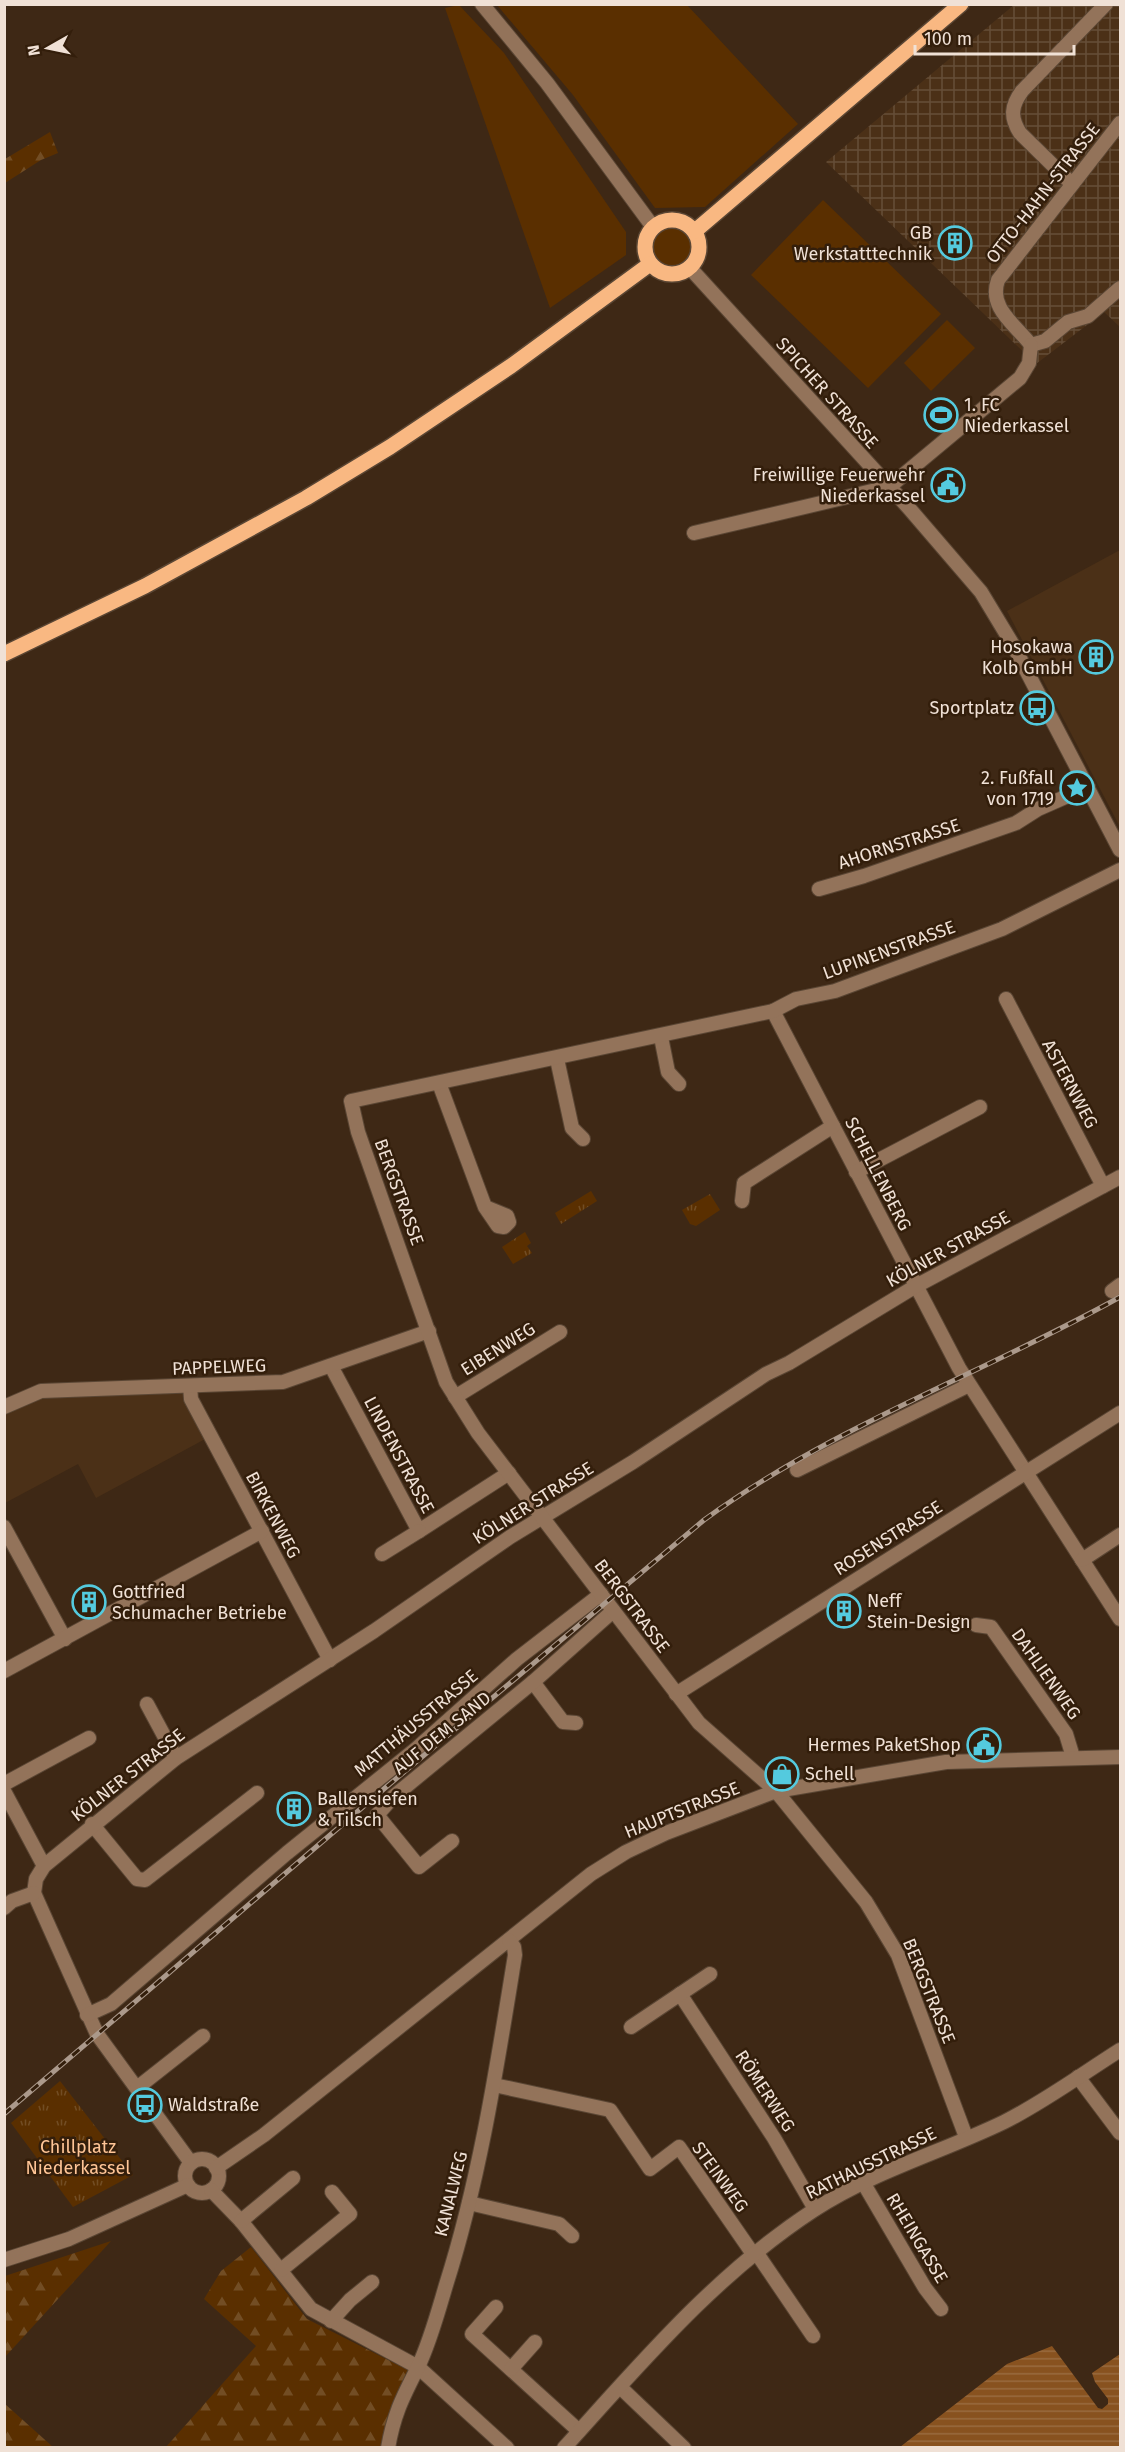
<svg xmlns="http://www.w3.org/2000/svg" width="1125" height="2452" font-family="'Fira Sans',sans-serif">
<defs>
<pattern id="industrial-grid" width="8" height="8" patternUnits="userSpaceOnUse" patternTransform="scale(1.5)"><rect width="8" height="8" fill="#4b3017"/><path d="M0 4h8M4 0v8" fill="none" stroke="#654e38"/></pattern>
<pattern id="forest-firs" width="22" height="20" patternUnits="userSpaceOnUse" patternTransform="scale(1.5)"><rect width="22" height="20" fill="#5a2f00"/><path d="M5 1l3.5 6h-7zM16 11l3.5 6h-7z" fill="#724d24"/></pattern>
<pattern id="park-tufts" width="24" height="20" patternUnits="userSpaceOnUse" patternTransform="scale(1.5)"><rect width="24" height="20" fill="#5a2f00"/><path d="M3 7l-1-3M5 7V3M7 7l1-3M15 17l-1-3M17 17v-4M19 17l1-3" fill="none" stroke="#724d24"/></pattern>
<pattern id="water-rules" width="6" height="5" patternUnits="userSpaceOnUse" patternTransform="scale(1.5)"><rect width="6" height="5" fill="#88521f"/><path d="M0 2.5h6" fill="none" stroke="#996b3f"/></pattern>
</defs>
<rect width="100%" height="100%" fill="#3e2815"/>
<g fill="#4b3017">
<polygon points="1120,550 1120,827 1007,611"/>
<polygon points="181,1389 207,1438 96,1498 78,1464 5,1503 5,1410 41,1394"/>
</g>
<polygon fill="url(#industrial-grid)" points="1014,5 1120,5 1120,327 1104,312 1036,364 826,162"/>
<g fill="#5a2f00">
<polygon points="459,5 504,53 626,232 626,255 550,308 445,8"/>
<polygon points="497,5 687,5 798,124 705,207 655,208 573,95"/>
<polygon points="823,200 941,314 868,388 751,275"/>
<circle cx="673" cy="247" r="22"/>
<polygon points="947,320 975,348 931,391 904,363"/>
</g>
<g fill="url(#forest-firs)">
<polygon points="50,132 58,153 41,160 5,183 5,159"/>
<polygon points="111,2241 5,2357 5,2276"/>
<polygon points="251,2247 307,2319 410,2371 395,2397 383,2447 165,2448 256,2346 204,2299 221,2271"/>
<polygon points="4,2404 5,2404 53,2447 5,2447"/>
</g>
<g fill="url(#park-tufts)">
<polygon points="591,1191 597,1201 561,1224 555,1213"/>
<polygon points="710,1194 720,1210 696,1226 690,1224 682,1210"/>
<polygon points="525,1232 531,1243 527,1246 532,1253 513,1264 502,1247"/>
<polygon points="60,2081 133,2175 73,2207 11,2123"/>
</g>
<polygon fill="url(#water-rules)" points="1052,2346 1098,2408 1102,2409 1108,2404 1108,2399 1095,2382 1092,2373 1120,2354 1120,2447 900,2447 1007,2364"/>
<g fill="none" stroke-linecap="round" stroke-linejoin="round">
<defs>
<g id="minor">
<polyline points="482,4 547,83 653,227"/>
<path d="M1072,184L1020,133C1010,117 1011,106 1022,91L1106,4"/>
<polyline points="690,268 908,507 981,592 1013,645 1120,850"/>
<path d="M1031,345C1015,324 988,308 998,280L1120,123"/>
<polyline points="1031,345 1045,341 1068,322 1088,316 1120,288"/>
<polyline points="694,533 889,487 1020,378 1029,363 1031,345"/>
<polyline points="819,889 864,876 1016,823 1038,809 1088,787"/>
<polyline points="1006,999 1103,1186"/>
<polyline points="773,1011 959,1368 1120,1619"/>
<polyline points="661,1037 668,1072 679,1084"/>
<polyline points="557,1059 572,1128 583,1139"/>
<polyline points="439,1083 485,1207 498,1226 504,1227 509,1222 507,1216 485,1207"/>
<polyline points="856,1172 980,1107"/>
<polyline points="742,1201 744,1183 833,1126"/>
<polyline points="1112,1291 1120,1285"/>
<polyline points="331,1366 419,1531 509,1473"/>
<polyline points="190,1386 191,1399 330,1660"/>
<polyline points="455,1397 560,1332"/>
<polyline points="4,1407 41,1391 283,1382 429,1331"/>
<polyline points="797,1470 969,1385"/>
<polyline points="4,1527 65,1639"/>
<polyline points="382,1554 419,1531"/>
<polyline points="1082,1560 1120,1535"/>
<polyline points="976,1625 991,1627 1066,1734 1073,1757"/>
<polyline points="4,1671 262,1531"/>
<polyline points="533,1682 563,1722 576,1723"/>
<polyline points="676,1694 1120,1413"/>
<polyline points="147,1704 176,1758"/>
<polyline points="4,1784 89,1738"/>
<polyline points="4,1791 44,1866"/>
<polyline points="92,1824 137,1879 145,1880 257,1793"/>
<polyline points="452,1841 419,1867 377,1815 393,1797 533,1682 613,1611"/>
<polyline points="34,1893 36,1879 44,1866 176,1758 374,1631 510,1537 633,1462 766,1374 789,1363 916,1286 1120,1177"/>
<polyline points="34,1893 97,2034 191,2163"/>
<polyline points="4,1908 12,1901 34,1893"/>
<polyline points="680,1994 774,2138 815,2209"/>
<polyline points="87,2015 111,2004 287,1853 416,1749 517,1659 601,1594"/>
<polyline points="631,2027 710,1974"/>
<polyline points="1078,2077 1120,2133"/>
<polyline points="494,2085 610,2110 650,2169 679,2147 753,2254"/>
<polyline points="137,2088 203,2036"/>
<polyline points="966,2137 898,1955 866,1902 776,1791 699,1723 478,1433 446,1382 358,1132 351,1101 773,1011 796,999 835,991 1002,929 1120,870"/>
<circle cx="202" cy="2176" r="17"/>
<polyline points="216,2168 264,2135 591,1874 626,1852 666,1833 776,1791 946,1762 1120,1757"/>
<polyline points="864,2184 925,2288 941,2309"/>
<polyline points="211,2190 241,2221 311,2309 418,2367 507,2448"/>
<polyline points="469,2203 559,2224 572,2236"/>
<polyline points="241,2221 293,2178"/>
<polyline points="756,2252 813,2336"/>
<polyline points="4,2260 69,2239 188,2185"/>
<polyline points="281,2270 350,2214 332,2192"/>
<polyline points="496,2307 472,2334 579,2431"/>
<polyline points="331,2321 350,2300 372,2282"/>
<polyline points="511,2369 535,2342"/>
<polyline points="620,2387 684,2448"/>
<path d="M388,2448C394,2413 403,2397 418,2367C430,2342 438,2312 446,2285C480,2178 497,2066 515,1955L514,1947L509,1940"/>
<path d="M564,2448C642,2362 716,2274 814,2210C872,2172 942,2152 1004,2122C1044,2102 1082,2074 1120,2050"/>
</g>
<g id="major">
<circle cx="672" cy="247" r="27"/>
<polyline points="695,231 961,4"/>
<polyline points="4,654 145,586 306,498 390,447 511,366 650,264"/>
</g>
</defs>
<use href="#minor" stroke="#5a4634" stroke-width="16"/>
<use href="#major" stroke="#5a4634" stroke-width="18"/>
<use href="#minor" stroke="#93735a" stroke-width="14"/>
<use href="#major" stroke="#f9b882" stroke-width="15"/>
<defs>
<path id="rail" d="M4,2114L385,1788L704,1520C833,1426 982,1374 1120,1297"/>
</defs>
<use href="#rail" stroke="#ab998b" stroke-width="5"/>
<use href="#rail" stroke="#331e0b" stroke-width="3" stroke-dasharray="9" stroke-linecap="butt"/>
</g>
<defs>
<symbol id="building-ring" viewBox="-11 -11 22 22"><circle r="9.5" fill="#331e0b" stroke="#54cade" stroke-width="1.5"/><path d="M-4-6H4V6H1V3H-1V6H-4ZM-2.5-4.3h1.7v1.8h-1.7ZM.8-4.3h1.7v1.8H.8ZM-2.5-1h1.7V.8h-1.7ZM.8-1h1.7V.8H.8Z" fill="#54cade"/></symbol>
<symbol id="stadium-ring" viewBox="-11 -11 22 22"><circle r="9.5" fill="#331e0b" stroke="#54cade" stroke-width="1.5"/><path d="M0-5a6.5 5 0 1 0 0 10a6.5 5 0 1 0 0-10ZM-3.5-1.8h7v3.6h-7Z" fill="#54cade"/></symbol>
<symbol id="civic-ring" viewBox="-11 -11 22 22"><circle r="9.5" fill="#331e0b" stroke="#54cade" stroke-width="1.5"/><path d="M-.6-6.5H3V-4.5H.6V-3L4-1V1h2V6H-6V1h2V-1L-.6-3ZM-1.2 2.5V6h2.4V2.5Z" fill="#54cade"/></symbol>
<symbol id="bus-ring" viewBox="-11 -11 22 22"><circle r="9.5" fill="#331e0b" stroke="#54cade" stroke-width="1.5"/><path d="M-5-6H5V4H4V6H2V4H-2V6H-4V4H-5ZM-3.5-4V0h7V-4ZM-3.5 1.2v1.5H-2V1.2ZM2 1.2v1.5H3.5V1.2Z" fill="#54cade"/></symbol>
<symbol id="sight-ring" viewBox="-11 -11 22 22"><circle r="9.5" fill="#331e0b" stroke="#54cade" stroke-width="1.5"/><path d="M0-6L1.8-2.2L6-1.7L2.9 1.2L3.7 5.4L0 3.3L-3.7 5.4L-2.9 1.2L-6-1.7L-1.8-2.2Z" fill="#54cade"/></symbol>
<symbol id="shop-ring" viewBox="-11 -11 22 22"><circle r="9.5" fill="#331e0b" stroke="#54cade" stroke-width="1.5"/><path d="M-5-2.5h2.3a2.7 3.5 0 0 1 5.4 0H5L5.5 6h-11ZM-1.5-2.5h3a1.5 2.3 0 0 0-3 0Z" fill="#54cade"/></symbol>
</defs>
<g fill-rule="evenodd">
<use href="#building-ring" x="936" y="224" width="38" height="38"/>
<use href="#stadium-ring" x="922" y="396" width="38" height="38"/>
<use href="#civic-ring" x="929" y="466" width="38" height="38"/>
<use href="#building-ring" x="1077" y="638" width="38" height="38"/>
<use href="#bus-ring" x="1018" y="689" width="38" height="38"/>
<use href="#sight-ring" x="1058" y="769" width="38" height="38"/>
<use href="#building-ring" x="70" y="1583" width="38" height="38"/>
<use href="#building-ring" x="825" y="1592" width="38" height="38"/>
<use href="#civic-ring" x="965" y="1726" width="38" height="38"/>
<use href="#shop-ring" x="763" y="1755" width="38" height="38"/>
<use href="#building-ring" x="275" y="1790" width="38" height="38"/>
<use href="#bus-ring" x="126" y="2086" width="38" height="38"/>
</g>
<g text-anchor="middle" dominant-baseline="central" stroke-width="5" stroke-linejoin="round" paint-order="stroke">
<g font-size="18" fill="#f0e1d6" stroke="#331e0b">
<text transform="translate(1043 193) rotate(-52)">OTTO-HAHN-STRASSE</text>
<text transform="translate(827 393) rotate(48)">SPICHER STRASSE</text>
<text transform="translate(899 844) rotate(-18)">AHORNSTRASSE</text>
<text transform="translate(889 950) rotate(-20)">LUPINENSTRASSE</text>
<text transform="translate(1070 1084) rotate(62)">ASTERNWEG</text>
<text transform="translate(878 1174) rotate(63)">SCHELLENBERG</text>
<text transform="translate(399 1192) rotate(70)">BERGSTRASSE</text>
<text transform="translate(948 1249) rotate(-29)">KÖLNER STRASSE</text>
<text transform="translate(498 1349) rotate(-32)">EIBENWEG</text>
<text transform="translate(219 1367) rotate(-2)">PAPPELWEG</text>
<text transform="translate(399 1455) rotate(62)">LINDENSTRASSE</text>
<text transform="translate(533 1503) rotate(-32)">KÖLNER STRASSE</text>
<text transform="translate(273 1515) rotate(62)">BIRKENWEG</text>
<text transform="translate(888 1538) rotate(-32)">ROSENSTRASSE</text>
<text transform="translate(632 1606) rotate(53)">BERGSTRASSE</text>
<text transform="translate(1046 1674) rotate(55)">DAHLIENWEG</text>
<text transform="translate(416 1723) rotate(-40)">MATTHÄUSSTRASSE</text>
<text transform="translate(442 1733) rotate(-39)">AUF DEM SAND</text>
<text transform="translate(128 1775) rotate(-38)">KÖLNER STRASSE</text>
<text transform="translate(682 1810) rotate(-22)">HAUPTSTRASSE</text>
<text transform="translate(929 1991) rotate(68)">BERGSTRASSE</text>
<text transform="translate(765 2091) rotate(57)">RÖMERWEG</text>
<text transform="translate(871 2163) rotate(-26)">RATHAUSSTRASSE</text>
<text transform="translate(720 2177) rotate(54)">STEINWEG</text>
<text transform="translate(451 2194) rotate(-76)">KANALWEG</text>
<text transform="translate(917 2238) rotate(59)">RHEINGASSE</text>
</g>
<g font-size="18" fill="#f0e1d6" stroke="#331e0b" text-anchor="end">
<text x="932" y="233">GB<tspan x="932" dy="21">Werkstatttechnik</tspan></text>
<text x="964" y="405" text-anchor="start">1. FC<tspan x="964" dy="21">Niederkassel</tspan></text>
<text x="925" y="475">Freiwillige Feuerwehr<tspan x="925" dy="21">Niederkassel</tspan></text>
<text x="1073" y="647">Hosokawa<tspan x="1073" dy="21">Kolb GmbH</tspan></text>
<text x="1014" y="708">Sportplatz</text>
<text x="1054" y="778">2. Fußfall<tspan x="1054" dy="21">von 1719</tspan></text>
<text x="112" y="1592" text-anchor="start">Gottfried<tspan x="112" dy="21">Schumacher Betriebe</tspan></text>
<text x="867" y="1601" text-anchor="start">Neff<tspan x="867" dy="21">Stein-Design</tspan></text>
<text x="961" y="1745">Hermes PaketShop</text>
<text x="805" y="1774" text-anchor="start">Schell</text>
<text x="317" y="1799" text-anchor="start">Ballensiefen<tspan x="317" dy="21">&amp; Tilsch</tspan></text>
<text x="168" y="2105" text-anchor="start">Waldstraße</text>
</g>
<g font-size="18" fill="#ffc596" stroke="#331e0b">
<text x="78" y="2147">Chillplatz<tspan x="78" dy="21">Niederkassel</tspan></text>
</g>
</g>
<rect width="1125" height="2452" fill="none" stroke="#f0e1d6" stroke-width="12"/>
<g transform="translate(48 48) rotate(261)" stroke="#331e0b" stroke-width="4.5" paint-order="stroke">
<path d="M0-4.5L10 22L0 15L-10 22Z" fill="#f0e1d6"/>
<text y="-9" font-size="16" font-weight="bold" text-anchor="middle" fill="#f0e1d6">N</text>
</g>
<path d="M915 45v9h159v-9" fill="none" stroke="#f0e1d6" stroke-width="3"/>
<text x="924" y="45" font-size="18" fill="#f0e1d6" stroke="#331e0b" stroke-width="4.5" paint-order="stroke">100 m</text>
</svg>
